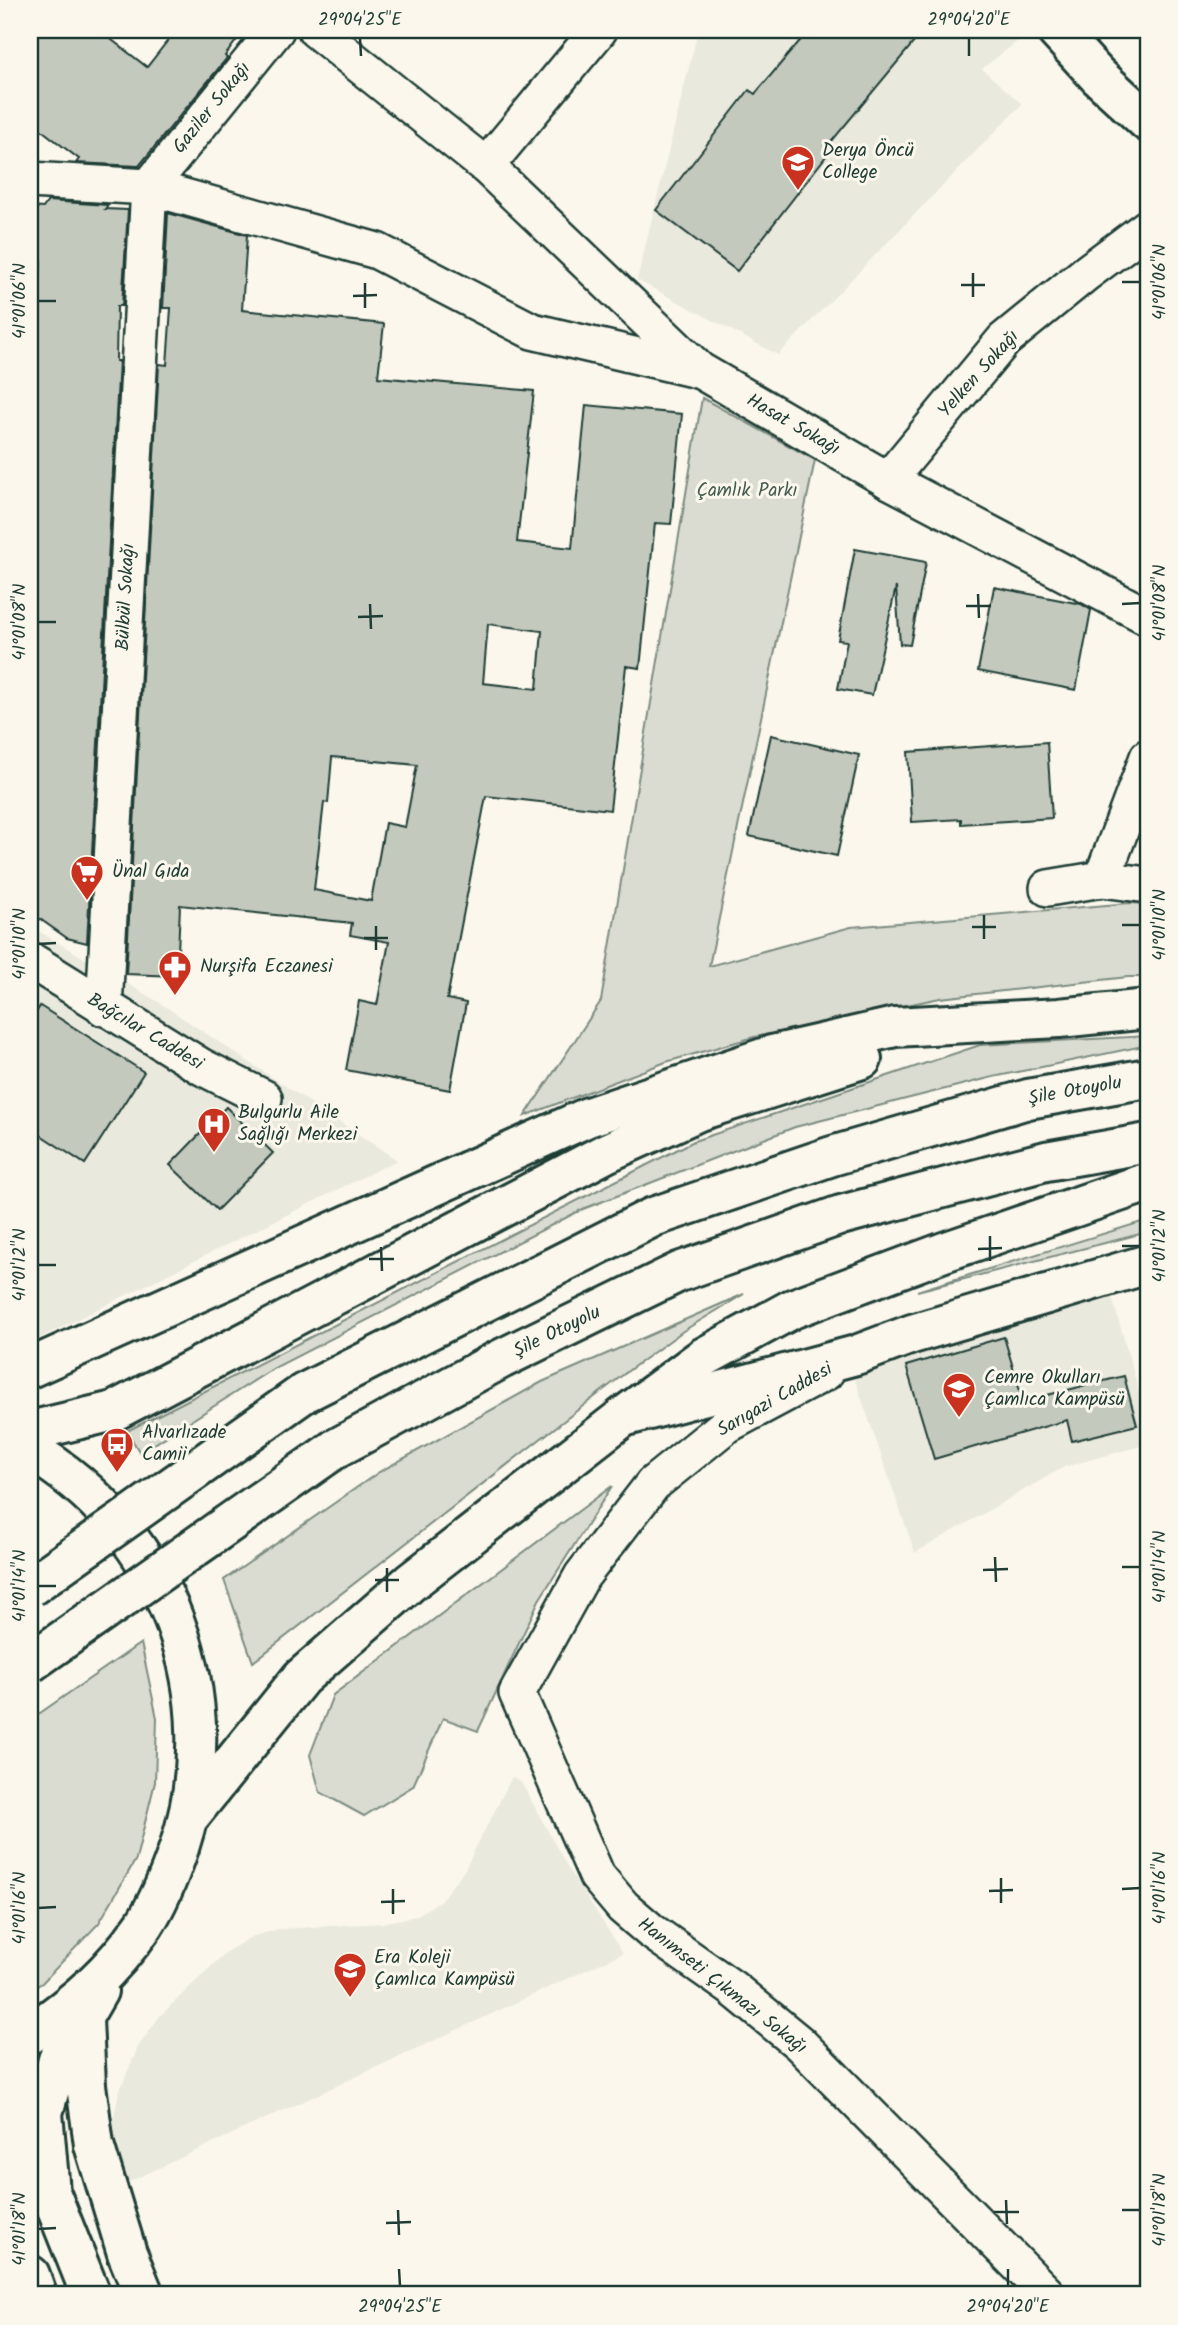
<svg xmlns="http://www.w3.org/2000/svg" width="1178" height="2325" font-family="Kalam,sans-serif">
<rect width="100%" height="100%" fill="#fbf7ec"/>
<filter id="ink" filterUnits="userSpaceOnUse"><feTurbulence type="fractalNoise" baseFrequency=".0143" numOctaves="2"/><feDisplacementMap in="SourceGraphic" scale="14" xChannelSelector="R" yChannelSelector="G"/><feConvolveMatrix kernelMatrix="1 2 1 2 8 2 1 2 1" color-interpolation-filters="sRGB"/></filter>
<g filter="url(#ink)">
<g fill="#eae9de">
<polygon points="698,30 1020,30 1019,40 982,69 1022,104 778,355 637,280"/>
<polygon points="30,926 160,1003 397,1160 30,1343"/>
<polygon points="1112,1297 1148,1423 1148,1444 1064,1467 915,1553 852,1371 1017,1314"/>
<polygon points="512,1777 521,1782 568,1868 623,1953 118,2187 112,2127 119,2092 138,2047 160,2016 226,1952 251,1937 279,1929 382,1923 416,1916 441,1900 465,1869"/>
</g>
<g fill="#dbdcd1" stroke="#7d8c82" stroke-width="2">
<polygon points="702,398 815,460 709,966 851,927 1130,903 1148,904 1148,977 1128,977 940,998 754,1037 666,1062 525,1116 601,1001"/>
<polygon points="1148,1036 1148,1045 993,1077 795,1127 583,1209 274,1368 140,1453 127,1431 694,1141 980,1045"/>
<polygon points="1148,1220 1148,1232 917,1291"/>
<polygon points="744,1294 683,1331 628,1371 253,1662 224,1580 379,1472 542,1382"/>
<polygon points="612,1486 539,1600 478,1731 443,1718 413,1786 364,1816 320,1792 310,1755 333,1695"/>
<polygon points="141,1643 157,1718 155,1782 136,1859 99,1923 42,1983 30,1990 30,1720"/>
</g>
<g fill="#c4c9be" stroke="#1f3d34" stroke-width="2" fill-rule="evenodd">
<polygon points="30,30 99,30 147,67 176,30 244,30 225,56 227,58 139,166 76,163 79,159 30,121"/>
<polygon points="809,30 924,30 826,148 830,151 737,271 656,210 749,90 755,94"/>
<polygon points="48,201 108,205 105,209 128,210 122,306 117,306 116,361 119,361 87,943 67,938 30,912 30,304 39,304 41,252 30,251 30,207 43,208"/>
<path d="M168,213L247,235L242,310L384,324L378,377L534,391L517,542L572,548L586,405L682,414L671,524L655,523L640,668L626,666L610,810L486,796L447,999L466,1003L450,1090L346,1070L359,1001L377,1005L389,942L350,935L352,923L180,905L177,976L126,974L159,364L167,365L171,308H163ZM488,624L542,631L537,689L483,683ZM332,757L417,765L405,827L385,823L371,901L314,890L324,802L328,803Z"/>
<polygon points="855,549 926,562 910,645 900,644 896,587 872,695 838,689 847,641 838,640"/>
<polygon points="994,587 1081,604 1091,610 1076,690 978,671"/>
<polygon points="771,735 859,755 837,856 749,836"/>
<polygon points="1047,742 1052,818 961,824 961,819 912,822 908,752"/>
<polygon points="40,1006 144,1072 85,1164 30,1128 30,1023"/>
<polygon points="226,1107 273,1153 217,1210 170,1165"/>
<polygon points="1004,1337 1023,1401 1124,1376 1137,1425 1072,1441 1067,1420 934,1459 906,1366"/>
</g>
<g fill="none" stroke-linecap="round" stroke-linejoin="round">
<defs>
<g id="minor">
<polyline points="316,30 486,166 699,370 888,480 1148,617"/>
<polyline points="486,166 599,30"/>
<polyline points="30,180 149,187 377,251 532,331 697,370"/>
<polyline points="888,480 1004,340 1085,274 1148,227"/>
<polyline points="1102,879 1148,757"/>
<polyline points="1048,888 1102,879 1148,885"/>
<polyline points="30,960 202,1067 264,1098"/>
<polyline points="104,1008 149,187 276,30"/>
<polyline points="826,1372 725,1426 653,1484 582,1576 517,1693 597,1876 623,1907 651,1931 732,1988 799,2043 1048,2295"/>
</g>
<g id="major">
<polyline points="1056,30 1098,76 1148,122"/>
<polyline points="623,1417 856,1355 912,1334 1148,1264"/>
<path d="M30,1450C168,1531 229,1696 179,1848C170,1874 159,1902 144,1925C110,1973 78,2001 30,2034"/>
<polyline points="83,2019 86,2085 94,2145 127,2253 144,2295"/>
<polyline points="30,2275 37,2295"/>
<polyline points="91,2295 50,2192 43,2113 58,2060 98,1991"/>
</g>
<g id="highway">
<polyline points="30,1368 588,1117 772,1055 895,1027 1059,1018 1148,1009"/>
<polyline points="304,1393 653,1217 832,1156 1028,1099 1148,1078"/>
<polyline points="30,1431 114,1411 606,1153 699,1111 862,1059"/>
<polyline points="335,1449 501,1359 679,1272 841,1215 1046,1161 1148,1143"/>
<polyline points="189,1817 301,1678 411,1582 623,1417 704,1357 792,1309 944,1252 1148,1182"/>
</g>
</defs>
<use href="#minor" stroke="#1f3d34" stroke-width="40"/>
<use href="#major" stroke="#1f3d34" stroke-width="44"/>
<use href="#highway" stroke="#1f3d34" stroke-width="44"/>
<use href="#minor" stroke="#fbf7ec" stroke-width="35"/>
<use href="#major" stroke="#fbf7ec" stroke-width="38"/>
<use href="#highway" stroke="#fbf7ec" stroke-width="38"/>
<defs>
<g id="highway-bridge">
<polyline points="30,1587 304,1393"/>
<polyline points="30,1663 335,1449"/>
</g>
</defs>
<use href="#highway-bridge" stroke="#1f3d34" stroke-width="44" stroke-linecap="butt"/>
<use href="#highway-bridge" stroke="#fbf7ec" stroke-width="38"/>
</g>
</g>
<path fill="none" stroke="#1f3d34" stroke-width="2.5" d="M360,38L361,56M969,38V56M973,273V297M1122,282H1140M365,283V308M961,285H985M353,296L377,295M38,301H56M978,594L979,618M370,604L371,629M1122,604L1140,603M966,606H991M358,617L383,616M38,622H56M984,915V939M1122,925H1140M376,926V950M972,927H996M364,938H388M38,944L56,943M990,1236V1261M1122,1246H1140M381,1247L382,1271M978,1249L1002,1248M369,1259H394M38,1265H56M995,1557L996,1582M1122,1567H1140M387,1568V1592M983,1570L1008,1569M375,1580H399M38,1586H56M1001,1878V1903M393,1889V1914M1122,1889L1140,1888M989,1891L1013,1890M381,1902L405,1901M38,1908L56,1907M1006,2200L1007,2224M398,2210L399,2235M1122,2210H1140M994,2212H1019M386,2223L411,2222M38,2229L56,2228M399,2269L400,2286M1008,2269V2286"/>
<defs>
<symbol id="university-pin" viewBox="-11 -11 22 30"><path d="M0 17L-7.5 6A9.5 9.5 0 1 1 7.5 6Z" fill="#c8321e" stroke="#fbf7ec"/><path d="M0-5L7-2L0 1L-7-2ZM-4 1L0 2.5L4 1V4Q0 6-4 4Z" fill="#fff"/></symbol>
<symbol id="supermarket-pin" viewBox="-11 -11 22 30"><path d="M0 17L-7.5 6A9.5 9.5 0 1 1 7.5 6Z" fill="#c8321e" stroke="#fbf7ec"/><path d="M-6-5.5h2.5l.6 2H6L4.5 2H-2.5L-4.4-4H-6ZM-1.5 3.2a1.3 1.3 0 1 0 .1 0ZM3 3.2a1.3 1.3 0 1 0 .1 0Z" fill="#fff"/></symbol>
<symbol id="pharmacy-pin" viewBox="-11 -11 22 30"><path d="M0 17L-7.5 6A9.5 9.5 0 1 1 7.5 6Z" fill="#c8321e" stroke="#fbf7ec"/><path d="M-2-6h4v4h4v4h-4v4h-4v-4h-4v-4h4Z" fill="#fff"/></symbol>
<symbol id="hospital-pin" viewBox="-11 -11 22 30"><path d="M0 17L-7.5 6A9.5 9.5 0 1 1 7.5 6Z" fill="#c8321e" stroke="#fbf7ec"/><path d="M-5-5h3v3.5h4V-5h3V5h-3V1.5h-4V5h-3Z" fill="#fff"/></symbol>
<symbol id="school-pin" viewBox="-11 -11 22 30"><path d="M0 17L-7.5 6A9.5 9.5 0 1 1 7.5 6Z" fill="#c8321e" stroke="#fbf7ec"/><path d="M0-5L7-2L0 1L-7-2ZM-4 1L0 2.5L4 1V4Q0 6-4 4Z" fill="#fff"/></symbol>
<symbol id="bus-pin" viewBox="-11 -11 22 30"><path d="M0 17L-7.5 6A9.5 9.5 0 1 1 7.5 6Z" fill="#c8321e" stroke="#fbf7ec"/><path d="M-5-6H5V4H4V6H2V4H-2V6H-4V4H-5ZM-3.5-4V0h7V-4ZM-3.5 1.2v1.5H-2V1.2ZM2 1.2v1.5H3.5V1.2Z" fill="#fff"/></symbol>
</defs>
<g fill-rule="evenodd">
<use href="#university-pin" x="779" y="143" width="38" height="52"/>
<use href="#supermarket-pin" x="68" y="853" width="38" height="52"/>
<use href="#pharmacy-pin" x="156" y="948" width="38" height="52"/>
<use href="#hospital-pin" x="195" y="1105" width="38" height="52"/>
<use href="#school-pin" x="940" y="1370" width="38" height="52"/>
<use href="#bus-pin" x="98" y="1425" width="38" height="52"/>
<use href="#school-pin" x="331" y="1950" width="38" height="52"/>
</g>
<g text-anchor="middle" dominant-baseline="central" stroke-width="6" stroke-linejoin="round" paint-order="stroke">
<g font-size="19" fill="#1f3d34" stroke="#fbf7ec">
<text transform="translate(212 108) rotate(-51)">Gaziler Sokağı</text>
<text transform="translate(979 374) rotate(-48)">Yelken Sokağı</text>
<text transform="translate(793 425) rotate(30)">Hasat Sokağı</text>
<text transform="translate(126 597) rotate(-87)">Bülbül Sokağı</text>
<text transform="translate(145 1032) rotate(31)">Bağcılar Caddesi</text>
<text transform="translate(1075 1091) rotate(-10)">Şile Otoyolu</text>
<text transform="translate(557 1332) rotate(-26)">Şile Otoyolu</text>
<text transform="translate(775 1400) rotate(-30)">Sarıgazi Caddesi</text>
<text transform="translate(722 1986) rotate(38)">Hanımseti Çıkmazı Sokağı</text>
</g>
<g font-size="19" fill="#1f3d34" stroke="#fbf7ec" text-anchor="start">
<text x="822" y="151">Derya Öncü<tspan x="822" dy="22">College</tspan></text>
<text x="112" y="872">Ünal Gıda</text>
<text x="200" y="967">Nurşifa Eczanesi</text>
<text x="238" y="1113">Bulgurlu Aile<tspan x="238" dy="22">Sağlığı Merkezi</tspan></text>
<text x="984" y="1378">Cemre Okulları<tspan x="984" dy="22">Çamlıca Kampüsü</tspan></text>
<text x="142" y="1433">Alvarlızade<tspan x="142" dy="22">Camii</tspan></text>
<text x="374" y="1958">Era Koleji<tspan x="374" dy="22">Çamlıca Kampüsü</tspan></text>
</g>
<g font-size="19" fill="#455d53" stroke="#fbf7ec">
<text x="747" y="491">Çamlık Parkı</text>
</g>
</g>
<rect width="1178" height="2325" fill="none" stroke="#fbf7ec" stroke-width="77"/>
<rect x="38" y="38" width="1102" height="2248" fill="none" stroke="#1f3d34" stroke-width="2.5"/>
<g font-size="18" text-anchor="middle" fill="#1f3d34">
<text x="360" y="25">29°04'25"E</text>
<text x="969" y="25">29°04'20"E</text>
<text transform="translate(1159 282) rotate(-90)" y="6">41°01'06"N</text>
<text transform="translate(19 301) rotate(-90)" y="6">41°01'06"N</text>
<text transform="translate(1159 603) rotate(-90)" y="6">41°01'08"N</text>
<text transform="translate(19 622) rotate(-90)" y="6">41°01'08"N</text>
<text transform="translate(1159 925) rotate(-90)" y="6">41°01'10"N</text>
<text transform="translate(19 944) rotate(-90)" y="6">41°01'10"N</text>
<text transform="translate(1159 1246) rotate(-90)" y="6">41°01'12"N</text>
<text transform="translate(19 1265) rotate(-90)" y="6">41°01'12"N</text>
<text transform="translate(1159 1567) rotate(-90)" y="6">41°01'14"N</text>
<text transform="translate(19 1586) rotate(-90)" y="6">41°01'14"N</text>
<text transform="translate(1159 1888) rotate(-90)" y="6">41°01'16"N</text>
<text transform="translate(19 1908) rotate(-90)" y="6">41°01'16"N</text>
<text transform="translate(1159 2210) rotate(-90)" y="6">41°01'18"N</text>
<text transform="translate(19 2229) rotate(-90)" y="6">41°01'18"N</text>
<text x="400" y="2312">29°04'25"E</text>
<text x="1008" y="2312">29°04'20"E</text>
</g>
</svg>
